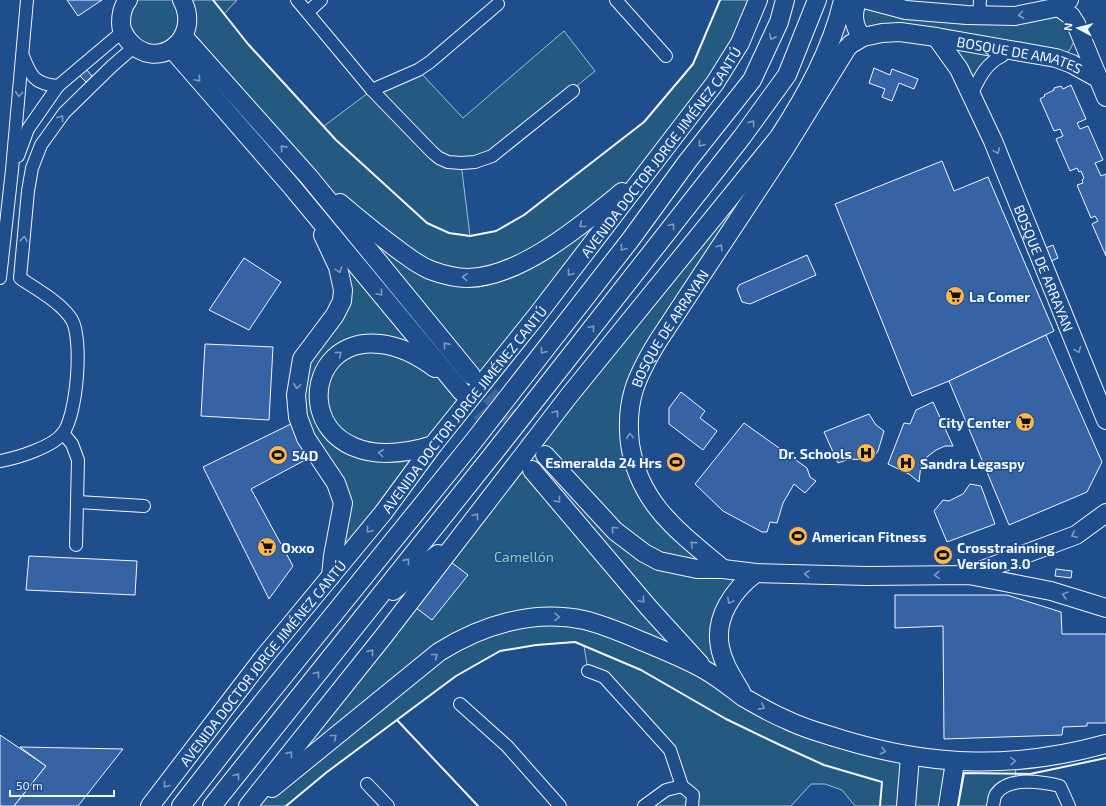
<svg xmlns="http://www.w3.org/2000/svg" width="1106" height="806" font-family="'Exo 2',sans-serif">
<rect width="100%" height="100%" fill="#1f4e8c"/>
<g fill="#245a82" stroke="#a8bbd7">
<polygon points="128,0 182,0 186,8 195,0 237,0 224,14 248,44 324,126 372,90 418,70 463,118 564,31 595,71 492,156 461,163 470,236 496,231 524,215 644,122 693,64 720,0 758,0 740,43 491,373 471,375 462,392 464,408 331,576 342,514 306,438 298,377 338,311 329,244 172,49 156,54 122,32"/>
<polygon points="843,0 906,10 1059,7 1076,38 1069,51 1056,58 1002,56 971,95 936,37 863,37 636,380 640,481 723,569 756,573 720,628 745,698 831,736 1015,761 1016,783 1003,788 993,806 855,806 842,790 825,784 811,784 791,806 644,806 682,786 670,750 604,677 588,671 584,646 575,642 536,645 500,651 456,676 327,772 286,806 248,806 522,458 533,470 544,455 534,441 779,137"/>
</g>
<g fill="#3563a3" stroke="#f2f6ff">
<polygon points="67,0 102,0 78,16"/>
<polygon points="874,68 890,75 892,69 918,79 914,89 899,83 892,101 882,97 885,89 869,83"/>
<polygon points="86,69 92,76 86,82 79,75"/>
<polygon points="1071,85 1086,119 1077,123 1080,129 1088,126 1103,160 1095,163 1101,176 1106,174 1106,256 1092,224 1098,221 1095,216 1091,218 1077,185 1083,183 1082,180 1084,178 1081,171 1079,172 1077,168 1070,171 1056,139 1063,136 1060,129 1054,131 1040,99 1045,96 1044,95 1054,90 1054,88 1061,86 1063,89"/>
<polygon points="942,161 954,191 988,177 1054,331 949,381 912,396 835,204"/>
<polygon points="1053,245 1058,258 1051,261 1046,248"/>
<polygon points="807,255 816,275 750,304 742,302 737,289 739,285"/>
<polygon points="244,258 281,282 249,330 209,310"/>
<polygon points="1046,335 1102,462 1087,492 1009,525 949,381"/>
<polygon points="205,344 273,347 269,420 201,416"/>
<polygon points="681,392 705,411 700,418 717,431 703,450 669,424 669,408"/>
<polygon points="933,402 953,446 945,446 936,450 927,457 921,464 919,482 909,474 888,464 904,423 910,424 916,410"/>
<polygon points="869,414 876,425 884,431 878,451 871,460 849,459 838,463 824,432"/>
<polygon points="744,423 807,468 810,477 816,481 805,493 794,484 783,503 777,523 770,522 767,532 762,532 723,511 695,484"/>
<polygon points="291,424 307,459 251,489 293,566 269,599 203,467"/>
<polygon points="970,484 981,486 995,524 947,542 934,511 943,500 949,501 963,494"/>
<polygon points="29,556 137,561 135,595 26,590"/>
<polygon points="447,559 468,575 432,620 411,604"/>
<polygon points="1056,569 1072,571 1071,578 1055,576"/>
<polygon points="895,595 1007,595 1061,612 1062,634 1106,634 1106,723 1087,723 1087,726 1063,727 1062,735 944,739 943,626 895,628"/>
<polygon points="0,735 46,766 14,806 0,806"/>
<polygon points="20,747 123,749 78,806 14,806 46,766"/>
</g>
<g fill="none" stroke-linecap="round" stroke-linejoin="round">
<g stroke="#3f679d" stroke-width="18" stroke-dasharray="18 9" stroke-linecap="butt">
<polyline points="471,375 543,453"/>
<polyline points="462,392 531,469"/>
</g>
<defs>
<g id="street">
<polyline points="297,0 372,90 432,152 439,158 448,162 461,163 475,162 492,156 573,91"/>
<polyline points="616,0 666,56"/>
<polyline points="308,12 321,0"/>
<polyline points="979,16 980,0"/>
<path d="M23,56C31,77 35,84 58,86"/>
<polyline points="372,90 418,70 430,62 498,4"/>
<path d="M971,95C979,79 985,64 1002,56"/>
<polyline points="18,156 28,129 58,86 122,32"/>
<polyline points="0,278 12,170 27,0"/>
<polyline points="63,433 72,444 78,460 76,545"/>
<path d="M0,461C17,458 53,447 63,433C77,415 83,340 72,320C61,302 37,290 20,278L28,191L32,168L41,145L64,113L112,66L134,47"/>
<polyline points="78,502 144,506"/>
<polyline points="588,671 604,677 670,750 682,786 693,795 692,806"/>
<polyline points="460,704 507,746 560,806"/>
<polyline points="367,784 388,806"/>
<polyline points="644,806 666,790 682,786"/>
<path d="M993,806C994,802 994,797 996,794C1008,776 1043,782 1060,786L1069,806"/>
</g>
<g id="secondary">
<path d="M128,0C122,7 121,15 121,23C121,31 124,34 128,40C156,74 203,39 182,0"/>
<path d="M859,0C851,11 853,28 863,37"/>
<polyline points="868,0 906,10 967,15 1015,16 1059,7 1069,0"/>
<polyline points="1059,7 1071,16 1076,24 1106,97"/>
<polyline points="184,37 309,177 471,375"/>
<path id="s1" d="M936,37L959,69L993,141L1106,420"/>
<polyline points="172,49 292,187 462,392"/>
<path d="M340,203C361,221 382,238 404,254C412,260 421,266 430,270C441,274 456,278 468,278C521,277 583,224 622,192"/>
<polyline points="323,235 338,267 343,290 342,301 335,315 302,359 296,395 298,417 306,438 336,483 343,503 333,556 331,576"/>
<path d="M433,445C292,489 290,334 380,344C401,346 419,356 435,368"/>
<polyline points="545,455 615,531 644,553 659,561 697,569 723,569 756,573 867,576 969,575 1051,591 1106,608"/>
<polyline points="532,470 649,608 700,664"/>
<path id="s2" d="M723,569C679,532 639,504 630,444C625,401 636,377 658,341L784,150L847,48L851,44L863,37L882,33L900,32L936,37L1056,58L1072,64L1099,79"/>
<polyline points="969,575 1076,535 1106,513"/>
<polyline points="393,591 438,554"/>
<path d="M741,692C733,678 723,664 720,647C714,617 734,589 756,573"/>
<path d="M272,788L439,652C482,625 534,609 584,620C605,625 625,634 644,642C665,651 686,659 705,670C719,678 731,688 743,697C757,705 772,714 787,720C805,729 825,734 844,740C934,767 1016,769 1106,744"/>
<path id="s3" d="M150,806L264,657L383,513L433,445L538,314L715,83L740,43L758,0"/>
<polyline points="181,806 241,729 473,442 631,239 687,162 752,80 779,22 785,0"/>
<polyline points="212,806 497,449 742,137 787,75 817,0"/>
<path d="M248,806L383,637L568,397L779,137C806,95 832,49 843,0"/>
<polyline points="906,806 910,757"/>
<polyline points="948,806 955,762"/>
</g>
</defs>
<use href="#street" stroke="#f2f6ff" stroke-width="14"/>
<use href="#secondary" stroke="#f2f6ff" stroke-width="20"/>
<use href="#street" stroke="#1f4e8c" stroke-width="12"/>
<use href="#secondary" stroke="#1f4e8c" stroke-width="18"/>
<g stroke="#f2f6ff" stroke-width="2">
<polyline points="213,0 248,44 336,140 427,223 449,233 470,236 496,231 524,215 644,122 693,64 720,0"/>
<polyline points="397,720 478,806"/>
<polyline points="286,806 327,772 456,676 500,651 536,645 575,642 641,670 726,719 780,745 824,765 882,782 880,806"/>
<polyline points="958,806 964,773 1030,774 1106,758"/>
</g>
</g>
<defs><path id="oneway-chevron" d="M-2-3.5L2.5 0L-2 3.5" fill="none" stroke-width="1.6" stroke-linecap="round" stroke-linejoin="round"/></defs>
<g stroke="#7e9ac0">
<use href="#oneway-chevron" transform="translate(1021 15) rotate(173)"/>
<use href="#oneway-chevron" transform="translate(772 37) rotate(115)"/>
<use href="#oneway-chevron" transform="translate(198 79) rotate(49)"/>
<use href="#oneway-chevron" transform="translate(19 94) rotate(95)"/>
<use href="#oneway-chevron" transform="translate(61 118) rotate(-54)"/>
<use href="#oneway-chevron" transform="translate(752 123) rotate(-54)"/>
<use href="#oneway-chevron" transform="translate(701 144) rotate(129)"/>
<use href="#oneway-chevron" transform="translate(283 148) rotate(-132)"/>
<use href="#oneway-chevron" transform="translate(997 151) rotate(66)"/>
<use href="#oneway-chevron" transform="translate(582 225) rotate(142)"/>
<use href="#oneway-chevron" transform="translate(672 226) rotate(-52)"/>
<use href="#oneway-chevron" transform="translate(24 239) rotate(-84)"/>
<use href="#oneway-chevron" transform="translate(720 247) rotate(-57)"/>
<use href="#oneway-chevron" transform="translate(623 248) rotate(128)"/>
<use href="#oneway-chevron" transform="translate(339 270) rotate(73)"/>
<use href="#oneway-chevron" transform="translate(570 273) rotate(128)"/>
<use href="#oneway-chevron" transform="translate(465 277) rotate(-177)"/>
<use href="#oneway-chevron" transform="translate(380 293) rotate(50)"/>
<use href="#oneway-chevron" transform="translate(592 328) rotate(-52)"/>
<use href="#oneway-chevron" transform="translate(446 345) rotate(-129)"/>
<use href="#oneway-chevron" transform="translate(1078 350) rotate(68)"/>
<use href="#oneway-chevron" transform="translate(543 351) rotate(127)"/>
<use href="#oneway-chevron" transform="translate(339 354) rotate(-39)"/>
<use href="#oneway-chevron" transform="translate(297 386) rotate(97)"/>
<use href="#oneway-chevron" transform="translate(556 413) rotate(-52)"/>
<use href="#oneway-chevron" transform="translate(630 436) rotate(-95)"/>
<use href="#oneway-chevron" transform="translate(381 453) rotate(-174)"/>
<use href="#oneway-chevron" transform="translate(558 500) rotate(50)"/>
<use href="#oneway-chevron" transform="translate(476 516) rotate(-52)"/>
<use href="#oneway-chevron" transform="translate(614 529) rotate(-134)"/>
<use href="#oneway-chevron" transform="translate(369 530) rotate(129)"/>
<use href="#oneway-chevron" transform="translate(1074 535) rotate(156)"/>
<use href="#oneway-chevron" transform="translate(693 544) rotate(-138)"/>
<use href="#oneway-chevron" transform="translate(407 561) rotate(-51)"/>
<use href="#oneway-chevron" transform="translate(807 574) rotate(-178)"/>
<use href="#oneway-chevron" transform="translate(937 575) rotate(179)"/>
<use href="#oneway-chevron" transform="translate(1065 595) rotate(-165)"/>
<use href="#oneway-chevron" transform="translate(642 600) rotate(50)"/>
<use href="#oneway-chevron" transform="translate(730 601) rotate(118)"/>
<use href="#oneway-chevron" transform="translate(557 617) rotate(2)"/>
<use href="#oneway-chevron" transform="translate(371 652) rotate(-51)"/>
<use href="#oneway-chevron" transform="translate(435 656) rotate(-38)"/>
<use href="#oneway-chevron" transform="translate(317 674) rotate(-52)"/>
<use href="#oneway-chevron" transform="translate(762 707) rotate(28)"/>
<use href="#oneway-chevron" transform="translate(334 737) rotate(-39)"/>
<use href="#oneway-chevron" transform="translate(883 751) rotate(13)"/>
<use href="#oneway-chevron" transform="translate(290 754) rotate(-51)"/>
<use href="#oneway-chevron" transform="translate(1013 761) rotate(-1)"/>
<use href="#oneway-chevron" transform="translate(237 776) rotate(-52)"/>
<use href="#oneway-chevron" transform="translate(166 785) rotate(128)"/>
</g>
<defs>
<symbol id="supermarket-disc" viewBox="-11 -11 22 22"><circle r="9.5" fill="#ffb74d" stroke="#1f4e8c"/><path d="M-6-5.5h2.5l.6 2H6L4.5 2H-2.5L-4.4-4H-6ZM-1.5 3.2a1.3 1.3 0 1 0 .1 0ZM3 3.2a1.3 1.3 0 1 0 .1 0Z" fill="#111"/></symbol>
<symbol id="hospital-disc" viewBox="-11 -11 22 22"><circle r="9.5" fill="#ffb74d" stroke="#1f4e8c"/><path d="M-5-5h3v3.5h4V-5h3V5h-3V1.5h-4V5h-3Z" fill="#111"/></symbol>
<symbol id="stadium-disc" viewBox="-11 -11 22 22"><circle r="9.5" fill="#ffb74d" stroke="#1f4e8c"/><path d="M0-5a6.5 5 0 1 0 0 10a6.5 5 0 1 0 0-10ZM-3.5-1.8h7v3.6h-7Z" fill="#111"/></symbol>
</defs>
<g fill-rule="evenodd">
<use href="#supermarket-disc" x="944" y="285" width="22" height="22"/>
<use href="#supermarket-disc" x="1014" y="411" width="22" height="22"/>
<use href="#hospital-disc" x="855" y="442" width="22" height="22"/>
<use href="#stadium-disc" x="267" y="444" width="22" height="22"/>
<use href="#stadium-disc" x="665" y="451" width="22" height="22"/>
<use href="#hospital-disc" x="895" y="452" width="22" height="22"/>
<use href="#stadium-disc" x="787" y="525" width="22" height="22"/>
<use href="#supermarket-disc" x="256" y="536" width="22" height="22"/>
<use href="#stadium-disc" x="932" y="544" width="22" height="22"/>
</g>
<g text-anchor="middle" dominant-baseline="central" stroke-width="3" stroke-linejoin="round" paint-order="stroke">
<g font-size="14" fill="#f2f6ff" stroke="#1f4e8c">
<text stroke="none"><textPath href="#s2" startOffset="797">BOSQUE DE AMATES</textPath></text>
<text stroke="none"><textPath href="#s3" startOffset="830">AVENIDA DOCTOR JORGE JIMÉNEZ CANTÚ</textPath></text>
<text stroke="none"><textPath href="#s1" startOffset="256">BOSQUE DE ARRAYAN</textPath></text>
<text stroke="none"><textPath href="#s2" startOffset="286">BOSQUE DE ARRAYAN</textPath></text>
<text stroke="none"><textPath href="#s3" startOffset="506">AVENIDA DOCTOR JORGE JIMÉNEZ CANTÚ</textPath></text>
<text stroke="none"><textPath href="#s3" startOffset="182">AVENIDA DOCTOR JORGE JIMÉNEZ CANTÚ</textPath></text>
</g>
<g font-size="14" font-weight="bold" fill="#f2f6ff" stroke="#1f4e8c" text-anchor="start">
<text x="969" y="296">La Comer</text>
<text x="1011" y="422" text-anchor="end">City Center</text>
<text x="852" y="453" text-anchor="end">Dr. Schools</text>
<text x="292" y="455">54D</text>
<text x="662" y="462" text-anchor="end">Esmeralda 24 Hrs</text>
<text x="920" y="463">Sandra Legaspy</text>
<text x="812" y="536">American Fitness</text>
<text x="281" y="547">Oxxo</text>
<text x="957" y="547">Crosstrainning<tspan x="957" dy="16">Version 3.0</tspan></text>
</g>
<g font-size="14" fill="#97c8a6" stroke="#1f4e8c">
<text x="524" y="556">Camellón</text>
</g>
</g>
<g transform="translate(1078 28) rotate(277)" stroke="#1f4e8c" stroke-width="3" paint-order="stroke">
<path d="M0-3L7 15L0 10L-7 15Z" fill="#f2f6ff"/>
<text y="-6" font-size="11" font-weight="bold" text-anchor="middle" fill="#f2f6ff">N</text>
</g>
<path d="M10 790v6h104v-6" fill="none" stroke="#f2f6ff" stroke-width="2"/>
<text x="16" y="790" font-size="12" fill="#f2f6ff" stroke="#1f4e8c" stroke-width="3" paint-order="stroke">50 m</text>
</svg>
